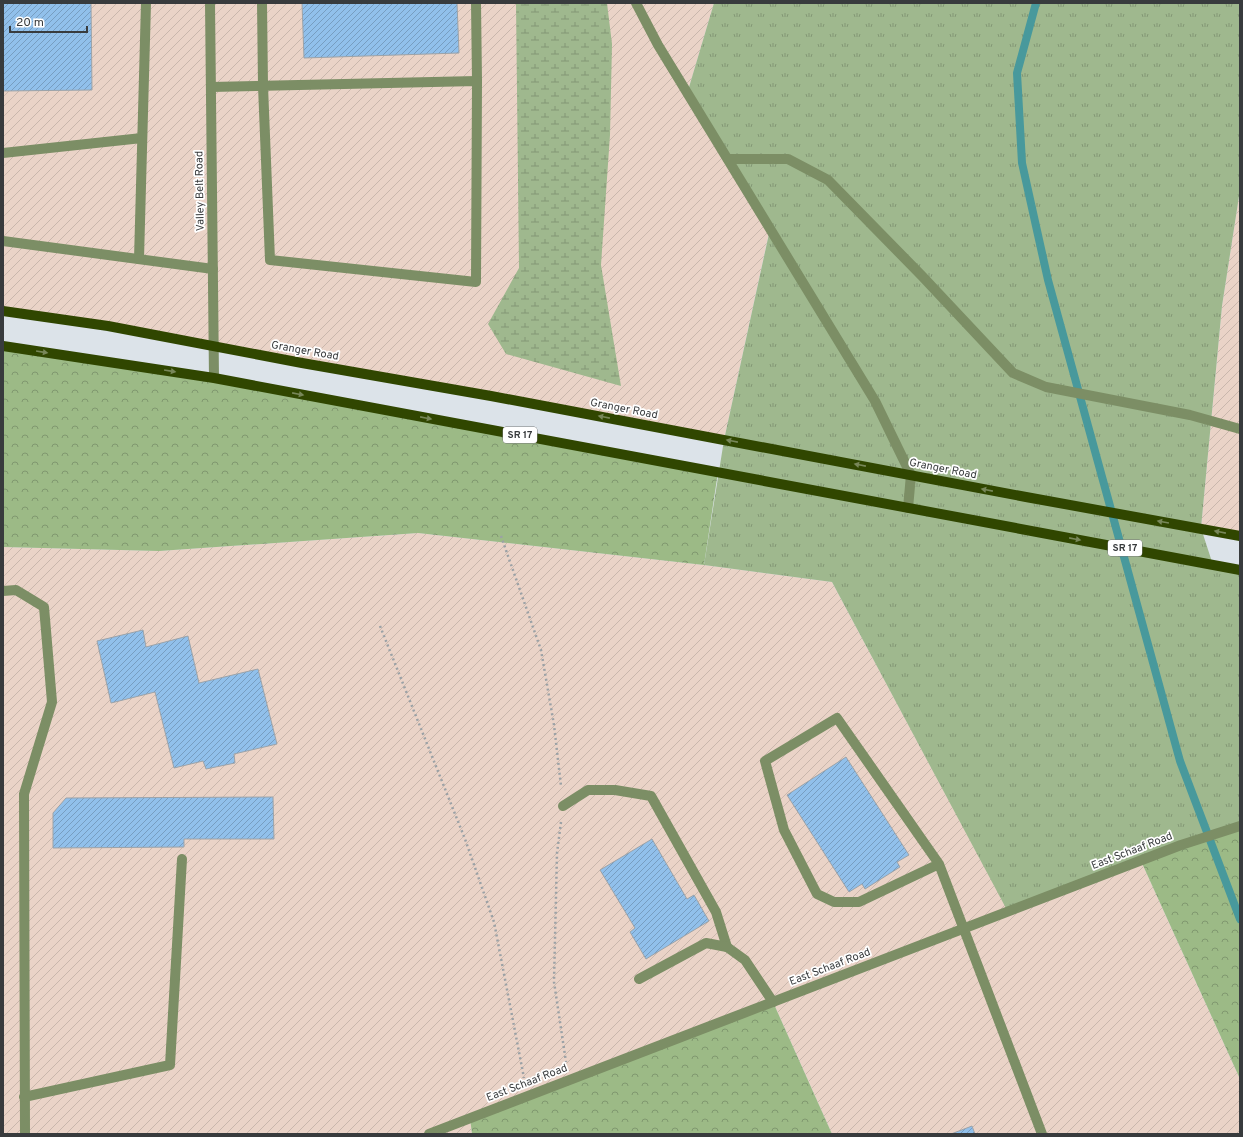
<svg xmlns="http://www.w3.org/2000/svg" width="1243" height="1137" font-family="Overpass,sans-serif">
<defs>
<pattern id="industrial-furrows" width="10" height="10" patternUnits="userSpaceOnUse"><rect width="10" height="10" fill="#ead3c7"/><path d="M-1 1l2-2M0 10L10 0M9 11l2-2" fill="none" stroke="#c9b6ac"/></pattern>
<pattern id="grass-tufts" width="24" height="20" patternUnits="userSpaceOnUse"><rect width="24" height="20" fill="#9fb88e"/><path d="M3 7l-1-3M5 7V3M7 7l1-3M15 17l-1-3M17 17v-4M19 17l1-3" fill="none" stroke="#839775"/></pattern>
<pattern id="forest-crowns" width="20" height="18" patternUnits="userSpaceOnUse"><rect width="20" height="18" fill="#9cba86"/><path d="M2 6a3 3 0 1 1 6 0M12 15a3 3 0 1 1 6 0" fill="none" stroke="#80986f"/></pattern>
<pattern id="wetland-marsh" width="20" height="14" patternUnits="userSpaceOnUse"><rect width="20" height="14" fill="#9fb88e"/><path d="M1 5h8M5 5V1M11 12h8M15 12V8" fill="none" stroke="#839775"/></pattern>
<pattern id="building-hatch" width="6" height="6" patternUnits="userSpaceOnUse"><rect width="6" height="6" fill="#91c0eb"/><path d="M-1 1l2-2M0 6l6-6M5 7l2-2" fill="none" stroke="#779dc0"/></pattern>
</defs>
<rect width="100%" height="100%" fill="#dce3e9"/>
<g fill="url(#industrial-furrows)">
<polygon points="3,3 714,3 687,94 770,228 724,440 3,311"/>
<polygon points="1240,190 1240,536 1201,528 1222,306"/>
<polygon points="418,533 704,565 832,582 1008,911 1141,861 1240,1079 1240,1134 832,1134 773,1002 470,1118 472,1134 3,1134 3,547 159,551"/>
</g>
<polygon fill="url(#grass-tufts)" points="714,3 1240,3 1240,190 1222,306 1201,528 1213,565 1240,570 1240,826 1008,912 832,582 704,565 724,440 770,229 687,94"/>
<g fill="url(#forest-crowns)">
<polygon points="3,346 214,378 718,472 704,565 418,533 159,551 3,547"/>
<polygon points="1240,826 1240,1079 1141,861"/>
<polygon points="773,1002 832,1134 472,1134 470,1118"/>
</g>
<polygon fill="url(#wetland-marsh)" points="516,3 607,3 612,44 610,135 601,265 621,386 506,354 488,324 519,268"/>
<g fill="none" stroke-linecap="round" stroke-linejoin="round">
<polyline stroke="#48999c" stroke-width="8" points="1036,3 1017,73 1022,163 1048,280 1180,761 1240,919"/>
</g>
<g fill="url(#building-hatch)" stroke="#9ca3a9">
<polygon points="3,3 91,3 92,90 3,91"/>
<polygon points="302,3 457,3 459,53 304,58"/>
<polygon points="143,630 146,647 188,636 199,683 258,669 277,744 234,754 235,763 206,769 203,761 174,768 155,692 111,703 97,641"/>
<polygon points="846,757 909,855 897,862 900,867 865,889 862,884 849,892 787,795"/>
<polygon points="273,797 274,839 184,839 184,847 53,848 53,813 66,798"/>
<polygon points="652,839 687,899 694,895 709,921 646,959 630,932 635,928 600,870"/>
<polygon points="972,1126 975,1134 951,1134"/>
</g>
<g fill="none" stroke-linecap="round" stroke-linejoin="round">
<g stroke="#9ba1a5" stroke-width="2.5" stroke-dasharray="2 3" stroke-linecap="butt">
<polyline points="501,536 541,650 554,725 561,786"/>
<polyline points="380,626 465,839 494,922 524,1078"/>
<polyline points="561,822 557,853 554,982 566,1062"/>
</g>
<g stroke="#7c8e65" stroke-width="10">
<polyline points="210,3 214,378"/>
<polyline points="476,3 477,81"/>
<polyline points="636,3 658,45 875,401 911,475 908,508"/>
<path d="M211,87C300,85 388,83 477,81L476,282L270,260L263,86L262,3"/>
<polyline points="3,153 142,138"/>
<polyline points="728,159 788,159 828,180 922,276 1013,373 1046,387 1190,415 1240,429"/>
<polyline points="3,241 213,269"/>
<polyline points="139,259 146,3"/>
<polyline points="3,591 16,590 44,607 52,702 24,794 25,1134"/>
<polyline points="563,806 588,790 615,790 651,796 716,912 727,947"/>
<polyline points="939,864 859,902 834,902 817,894 784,830 765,761 837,718 939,864 1042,1134"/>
<polyline points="639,979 706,943 727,947 745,960 773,1002"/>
<polyline points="24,1097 170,1065 182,859"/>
<polyline points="429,1134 1181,845 1240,826"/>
</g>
<g stroke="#304600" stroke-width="10">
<polyline points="3,311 108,326 302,363 491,396 1026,497 1240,536"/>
<polyline points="3,346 214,378 1240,570"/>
</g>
</g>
<defs><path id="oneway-solid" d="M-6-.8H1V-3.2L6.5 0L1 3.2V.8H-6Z"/></defs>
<g fill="#788759">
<use href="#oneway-solid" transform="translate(42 352) rotate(9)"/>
<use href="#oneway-solid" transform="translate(170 371) rotate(9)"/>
<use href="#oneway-solid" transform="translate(298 394) rotate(11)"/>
<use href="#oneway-solid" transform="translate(604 417) rotate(-169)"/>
<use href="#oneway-solid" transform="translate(426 418) rotate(11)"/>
<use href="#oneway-solid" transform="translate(732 441) rotate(-169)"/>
<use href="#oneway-solid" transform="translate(860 465) rotate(-169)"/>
<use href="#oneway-solid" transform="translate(987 490) rotate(-169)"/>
<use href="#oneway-solid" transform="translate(1163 522) rotate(-170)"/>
<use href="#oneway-solid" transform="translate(1220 532) rotate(-169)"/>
<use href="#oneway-solid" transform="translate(1075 539) rotate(11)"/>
</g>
<g text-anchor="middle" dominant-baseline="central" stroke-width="3.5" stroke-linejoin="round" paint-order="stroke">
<g fill="#fff" stroke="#747677" stroke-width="1">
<rect x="503" y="427" width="34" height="16" rx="3"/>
<rect x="1108" y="540" width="34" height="16" rx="3"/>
</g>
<g font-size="10" font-weight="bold" fill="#383b3d">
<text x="520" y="435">SR 17</text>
<text x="1125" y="548">SR 17</text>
</g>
<g font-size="11" fill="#383b3d" stroke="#fff">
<text transform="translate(200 191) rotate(-91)">Valley Belt Road</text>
<text transform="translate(305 351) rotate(10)">Granger Road</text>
<text transform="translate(624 409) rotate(11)">Granger Road</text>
<text transform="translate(943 469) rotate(11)">Granger Road</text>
<text transform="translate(1132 851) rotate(-21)">East Schaaf Road</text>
<text transform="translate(830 967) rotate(-21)">East Schaaf Road</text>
<text transform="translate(527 1083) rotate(-21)">East Schaaf Road</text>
</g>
</g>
<rect width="1243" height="1137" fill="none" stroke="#383b3d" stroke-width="8"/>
<path d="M10 26v6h77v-6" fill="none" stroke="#383b3d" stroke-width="2"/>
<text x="16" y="26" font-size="12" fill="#383b3d" stroke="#ffffff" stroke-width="3" paint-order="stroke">20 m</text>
</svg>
